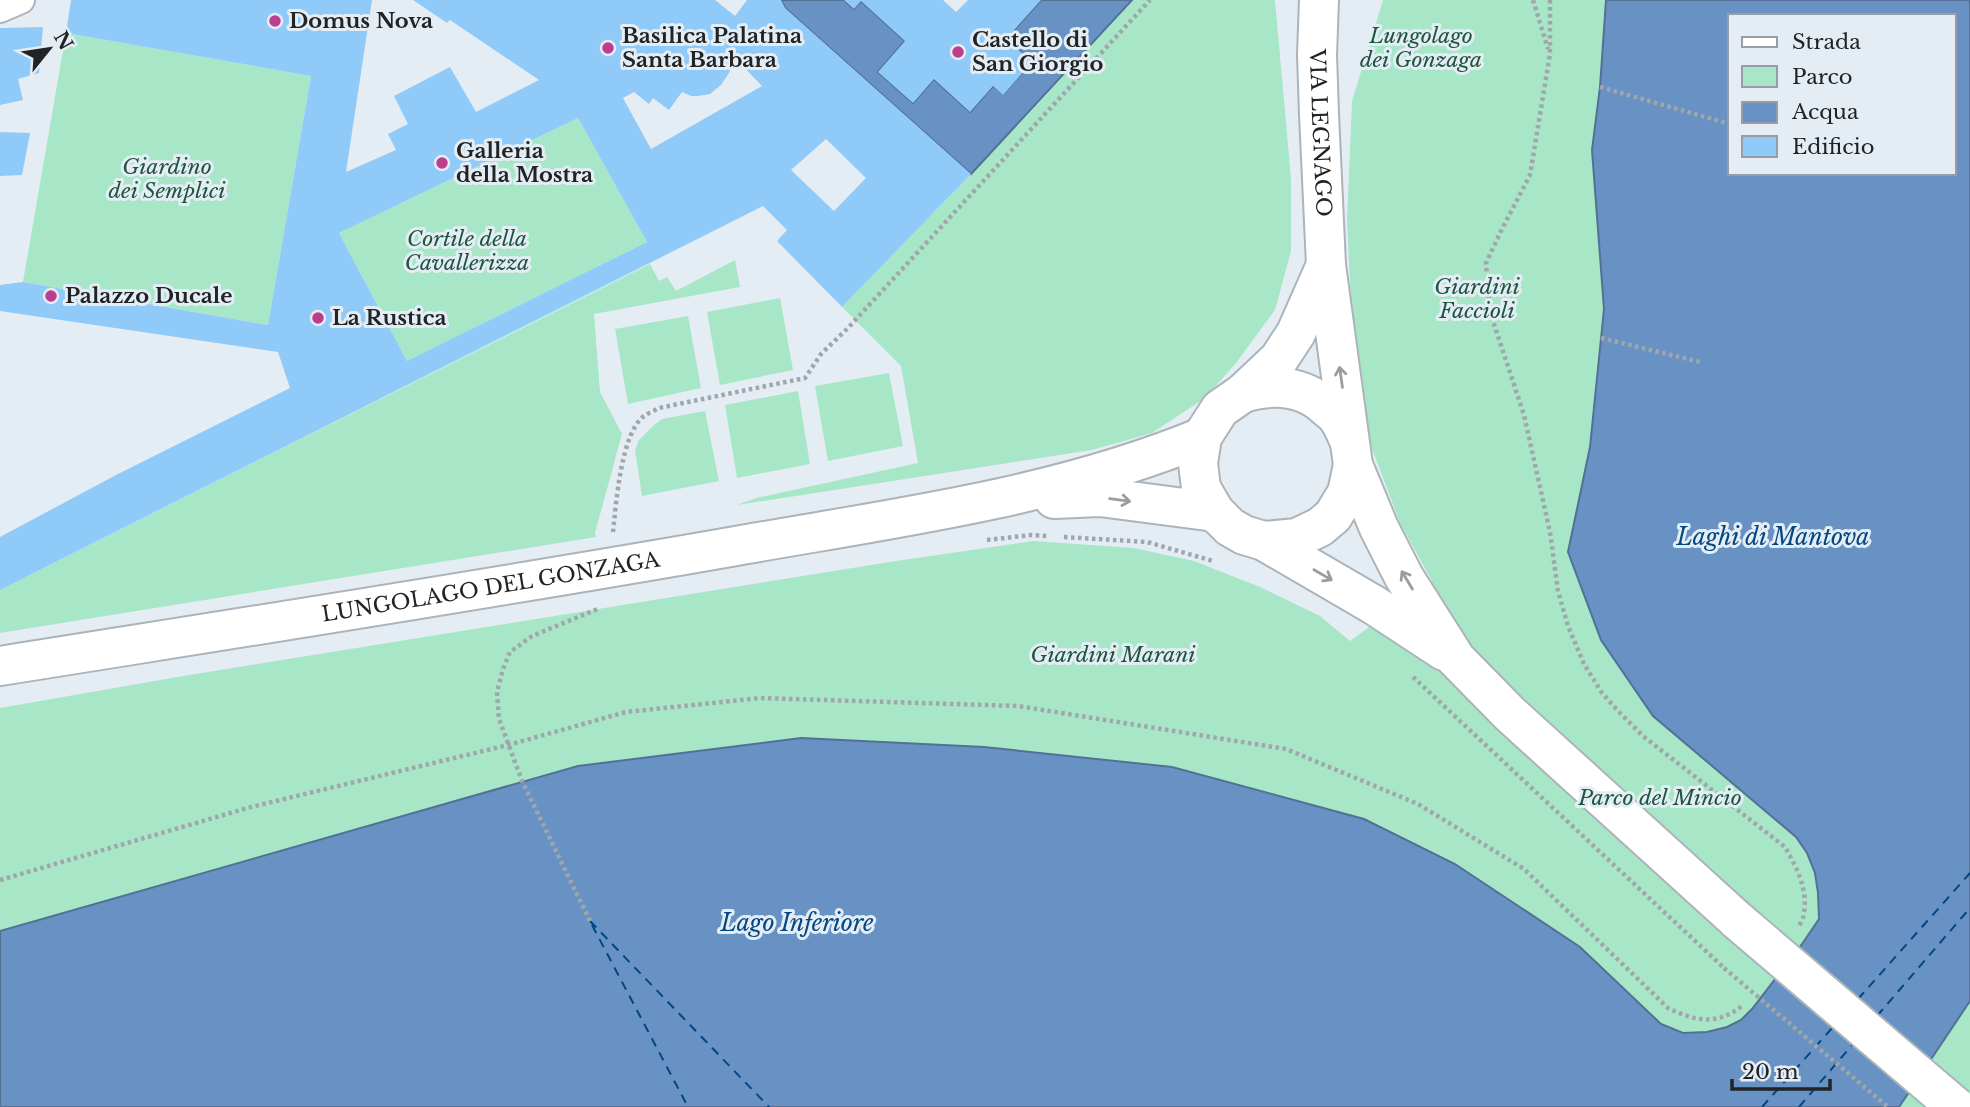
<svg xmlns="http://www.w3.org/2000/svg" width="1970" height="1107" font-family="'Libre Baskerville',serif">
<rect width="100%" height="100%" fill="#e5edf4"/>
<g fill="#a8e6c8" fill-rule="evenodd">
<polygon points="1132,0 1275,0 1291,179 1291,251 1275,310 1236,363 1205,398 1152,433 1092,450 737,505 756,498 918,463 901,366 842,307 971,174"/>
<path d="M1383,0H1970V1107H0V708L183,676L896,561L1033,541L1134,548L1194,561L1260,587L1320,616L1350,641L1432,581L1400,523L1368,438L1353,347L1347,219L1352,101ZM1730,16H1954V173H1730Z"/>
<polygon points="66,33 311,76 268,325 23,282"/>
<polygon points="578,118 647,242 407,361 339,233"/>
<polygon points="735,260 740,287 594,314 600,392 622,434 595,533 596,537 0,633 0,590 650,264 659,281 667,277 676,291"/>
<polygon points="780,298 793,370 720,385 707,312"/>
<polygon points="688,316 701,388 628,404 615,329"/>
<polygon points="889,373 903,446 828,461 815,386"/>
<polygon points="798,391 810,464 737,478 725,405"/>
<polygon points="705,411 719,481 642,496 635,450 639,440 654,425 662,419"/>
</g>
<g fill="#6792c3" stroke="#527194" stroke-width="2" fill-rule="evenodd">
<polygon points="781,0 844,0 854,9 861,1 905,41 878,72 913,103 934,79 970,112 993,86 1003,94 1032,62 1006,39 1041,0 1132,0 971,174 785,8"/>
<path d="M1606,0H1970V1001L1899,1107H0V931L578,766L801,738L984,747L1172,767L1364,819L1455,864L1580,947L1661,1024L1683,1033L1707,1032L1727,1027L1741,1020L1752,1009L1802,944L1819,919L1818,893L1815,873L1807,853L1796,837L1653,716L1601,640L1568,552L1590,447L1604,309L1592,150L1600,87ZM1730,16H1954V173H1730Z"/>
</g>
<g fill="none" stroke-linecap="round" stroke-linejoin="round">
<g stroke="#024683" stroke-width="2" stroke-dasharray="9 7" stroke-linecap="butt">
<polyline points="590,921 769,1107"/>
<polyline points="592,925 688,1107"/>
<polyline points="1858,999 1970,873"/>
<polyline points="1877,1016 1970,908"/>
<polyline points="1762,1107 1833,1027"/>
<polyline points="1799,1107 1853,1044"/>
</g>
</g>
<g fill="#90caf8" fill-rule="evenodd">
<path d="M71,0H372L346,172L396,150L388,134L408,124L394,96L450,67L476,112L539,80L450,20L447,23L413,0H715L735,16L747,0H781L785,8L971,174L842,307L777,241L787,230L763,206L0,590V537L116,475L290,388L278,352L0,311V285L23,282L268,325L311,76L66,33ZM735,58L762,86L651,149L623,98L634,92L649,104L653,98L669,110L682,92L691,96H698L710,94L721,85L729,73ZM578,118L647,242L407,361L339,233ZM826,139L866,178L834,211L791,170Z"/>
<polygon points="844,0 943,0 956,12 968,0 1041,0 1006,39 1032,62 1003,95 993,86 970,112 934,79 913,103 878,72 905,41 861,1 854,9"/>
<polygon points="43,27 39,73 18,79 23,100 0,105 0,28"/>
<polygon points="0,132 30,133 22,175 0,176"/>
</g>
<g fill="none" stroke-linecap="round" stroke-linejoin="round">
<defs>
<polyline id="minor" points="0,9 21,0"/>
<g id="secondary">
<polyline points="1054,499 1100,497 1215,512"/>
<path id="s1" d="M0,666C245,627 491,589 736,546C893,518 1054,498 1202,437"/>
</g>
<g id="primary">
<path id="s2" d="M1319,0L1317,55L1319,114L1326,265L1353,465L1379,528L1404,577L1456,659L1510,714L1738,921"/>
<polyline points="1326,265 1296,333 1279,359 1243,393 1220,409 1202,437 1198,463 1201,488 1215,512 1230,527 1244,535 1264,541 1374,605 1444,651"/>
<path d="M1243,393C1273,384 1303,385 1327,408C1331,411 1336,415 1339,420C1343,426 1346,434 1349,440"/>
<polyline points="1264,541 1297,538 1320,527 1333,516 1347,493 1353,465"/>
</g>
</defs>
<use href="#minor" stroke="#acb4ba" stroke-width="30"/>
<use href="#secondary" stroke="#acb4ba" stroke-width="42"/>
<use href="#primary" stroke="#acb4ba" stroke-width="42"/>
<g stroke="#a0a6ab" stroke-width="4.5" stroke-dasharray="3.5 3.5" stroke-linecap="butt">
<polyline points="1533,0 1548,49"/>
<path d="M1550,0V54L1530,175L1502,229L1486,263L1490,312L1524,415L1550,532L1558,591L1568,626L1584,664L1602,693L1618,711L1643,736L1785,847C1796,866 1808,889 1804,912C1804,918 1800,924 1798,928"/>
<polyline points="1600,87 1730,124"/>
<polyline points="1601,338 1700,362"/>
<path d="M613,532C616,504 621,433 644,416C648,413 654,411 659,408L805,378L821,354L848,328L1150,0"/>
<polyline points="1064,537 1147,542 1213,561"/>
<polyline points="987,540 1031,535 1048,536"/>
<polyline points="1413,677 1724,968"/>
<path d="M0,880L251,807L508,745L626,712L760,698L1018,706L1286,749L1418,804L1524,869L1668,1008C1695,1021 1716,1026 1742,1006"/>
<polyline points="590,921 522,781 499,719 497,692 503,669 510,652 532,636 600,608"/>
</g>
<use href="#minor" stroke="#fff" stroke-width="26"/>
<use href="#secondary" stroke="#fff" stroke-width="38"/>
<use href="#primary" stroke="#fff" stroke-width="38"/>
<defs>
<polyline id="primary-bridge" points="1738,921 1956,1107"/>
</defs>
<use href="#primary-bridge" stroke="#acb4ba" stroke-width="42" stroke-linecap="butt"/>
<polyline stroke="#a0a6ab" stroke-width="4.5" stroke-dasharray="3.5 3.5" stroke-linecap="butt" points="1724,968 1888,1107"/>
<use href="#primary-bridge" stroke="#fff" stroke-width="38"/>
</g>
<defs><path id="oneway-shaft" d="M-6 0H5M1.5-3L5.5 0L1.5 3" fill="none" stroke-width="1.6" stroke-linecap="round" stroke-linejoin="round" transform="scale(1.75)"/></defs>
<g stroke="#9b9c9d">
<use href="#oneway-shaft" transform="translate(1341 377) rotate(-98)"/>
<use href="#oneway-shaft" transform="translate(1120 500) rotate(7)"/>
<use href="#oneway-shaft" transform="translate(1323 575) rotate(30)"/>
<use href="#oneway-shaft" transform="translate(1407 580) rotate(-121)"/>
</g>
<g fill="#bc3f8f" stroke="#e5edf4" stroke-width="2.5">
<circle cx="275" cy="21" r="7"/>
<circle cx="608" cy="48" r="7"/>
<circle cx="958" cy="52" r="7"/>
<circle cx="442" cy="163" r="7"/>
<circle cx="51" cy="296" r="7"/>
<circle cx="318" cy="318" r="7"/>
</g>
<g text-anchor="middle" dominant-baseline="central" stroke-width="6" stroke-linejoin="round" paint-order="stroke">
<g font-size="21" font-weight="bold" fill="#212426" stroke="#e5edf4" text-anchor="start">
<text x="289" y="21">Domus Nova</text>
<text x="622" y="36">Basilica Palatina<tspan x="622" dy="24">Santa Barbara</tspan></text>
<text x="972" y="40">Castello di<tspan x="972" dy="24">San Giorgio</tspan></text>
<text x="456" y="151">Galleria<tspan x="456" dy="24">della Mostra</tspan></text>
<text x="65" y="296">Palazzo Ducale</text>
<text x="332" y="318">La Rustica</text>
</g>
<g font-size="21" font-style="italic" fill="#1d563f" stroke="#e5edf4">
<text x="1421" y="36">Lungolago<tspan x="1421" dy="24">dei Gonzaga</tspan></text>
<text x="167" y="167">Giardino<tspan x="167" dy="24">dei Semplici</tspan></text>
<text x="467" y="239">Cortile della<tspan x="467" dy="24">Cavallerizza</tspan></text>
<text x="1477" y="287">Giardini<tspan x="1477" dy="24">Faccioli</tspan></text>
<text x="1113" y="655">Giardini Marani</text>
<text x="1660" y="798">Parco del Mincio</text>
</g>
<g font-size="21" fill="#212426" stroke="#e5edf4">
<text stroke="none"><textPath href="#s2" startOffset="133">VIA LEGNAGO</textPath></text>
<text stroke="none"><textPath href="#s1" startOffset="497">LUNGOLAGO DEL GONZAGA</textPath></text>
</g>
<g font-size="23" font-style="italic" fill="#024683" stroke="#e5edf4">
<text x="1773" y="537">Laghi di Mantova</text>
<text x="797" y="923">Lago Inferiore</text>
</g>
</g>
<rect x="1728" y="14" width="228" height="161" fill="#e5edf4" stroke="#979da2" stroke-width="2"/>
<rect x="1742" y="37" width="35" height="10" fill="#ffffff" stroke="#979da2" stroke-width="2"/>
<text x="1792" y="49" font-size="21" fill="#212426">Strada</text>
<rect x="1742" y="66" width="35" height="21" fill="#a8e6c8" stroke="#979da2" stroke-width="2"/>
<text x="1792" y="84" font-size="21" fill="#212426">Parco</text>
<rect x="1742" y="102" width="35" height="21" fill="#6792c3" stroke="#979da2" stroke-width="2"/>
<text x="1792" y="119" font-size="21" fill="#212426">Acqua</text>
<rect x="1742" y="136" width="35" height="21" fill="#90caf8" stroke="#979da2" stroke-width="2"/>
<text x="1792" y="154" font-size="21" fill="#212426">Edificio</text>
<g transform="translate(49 49) rotate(60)" stroke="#e5edf4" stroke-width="5" paint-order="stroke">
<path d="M0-5L12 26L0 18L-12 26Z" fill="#212426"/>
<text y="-10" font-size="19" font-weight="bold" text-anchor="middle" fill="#212426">N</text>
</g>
<path d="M1732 1079v10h98v-10" fill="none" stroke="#212426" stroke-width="3.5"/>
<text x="1742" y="1079" font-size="21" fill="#212426" stroke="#e5edf4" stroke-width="5" paint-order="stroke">20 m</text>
</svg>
